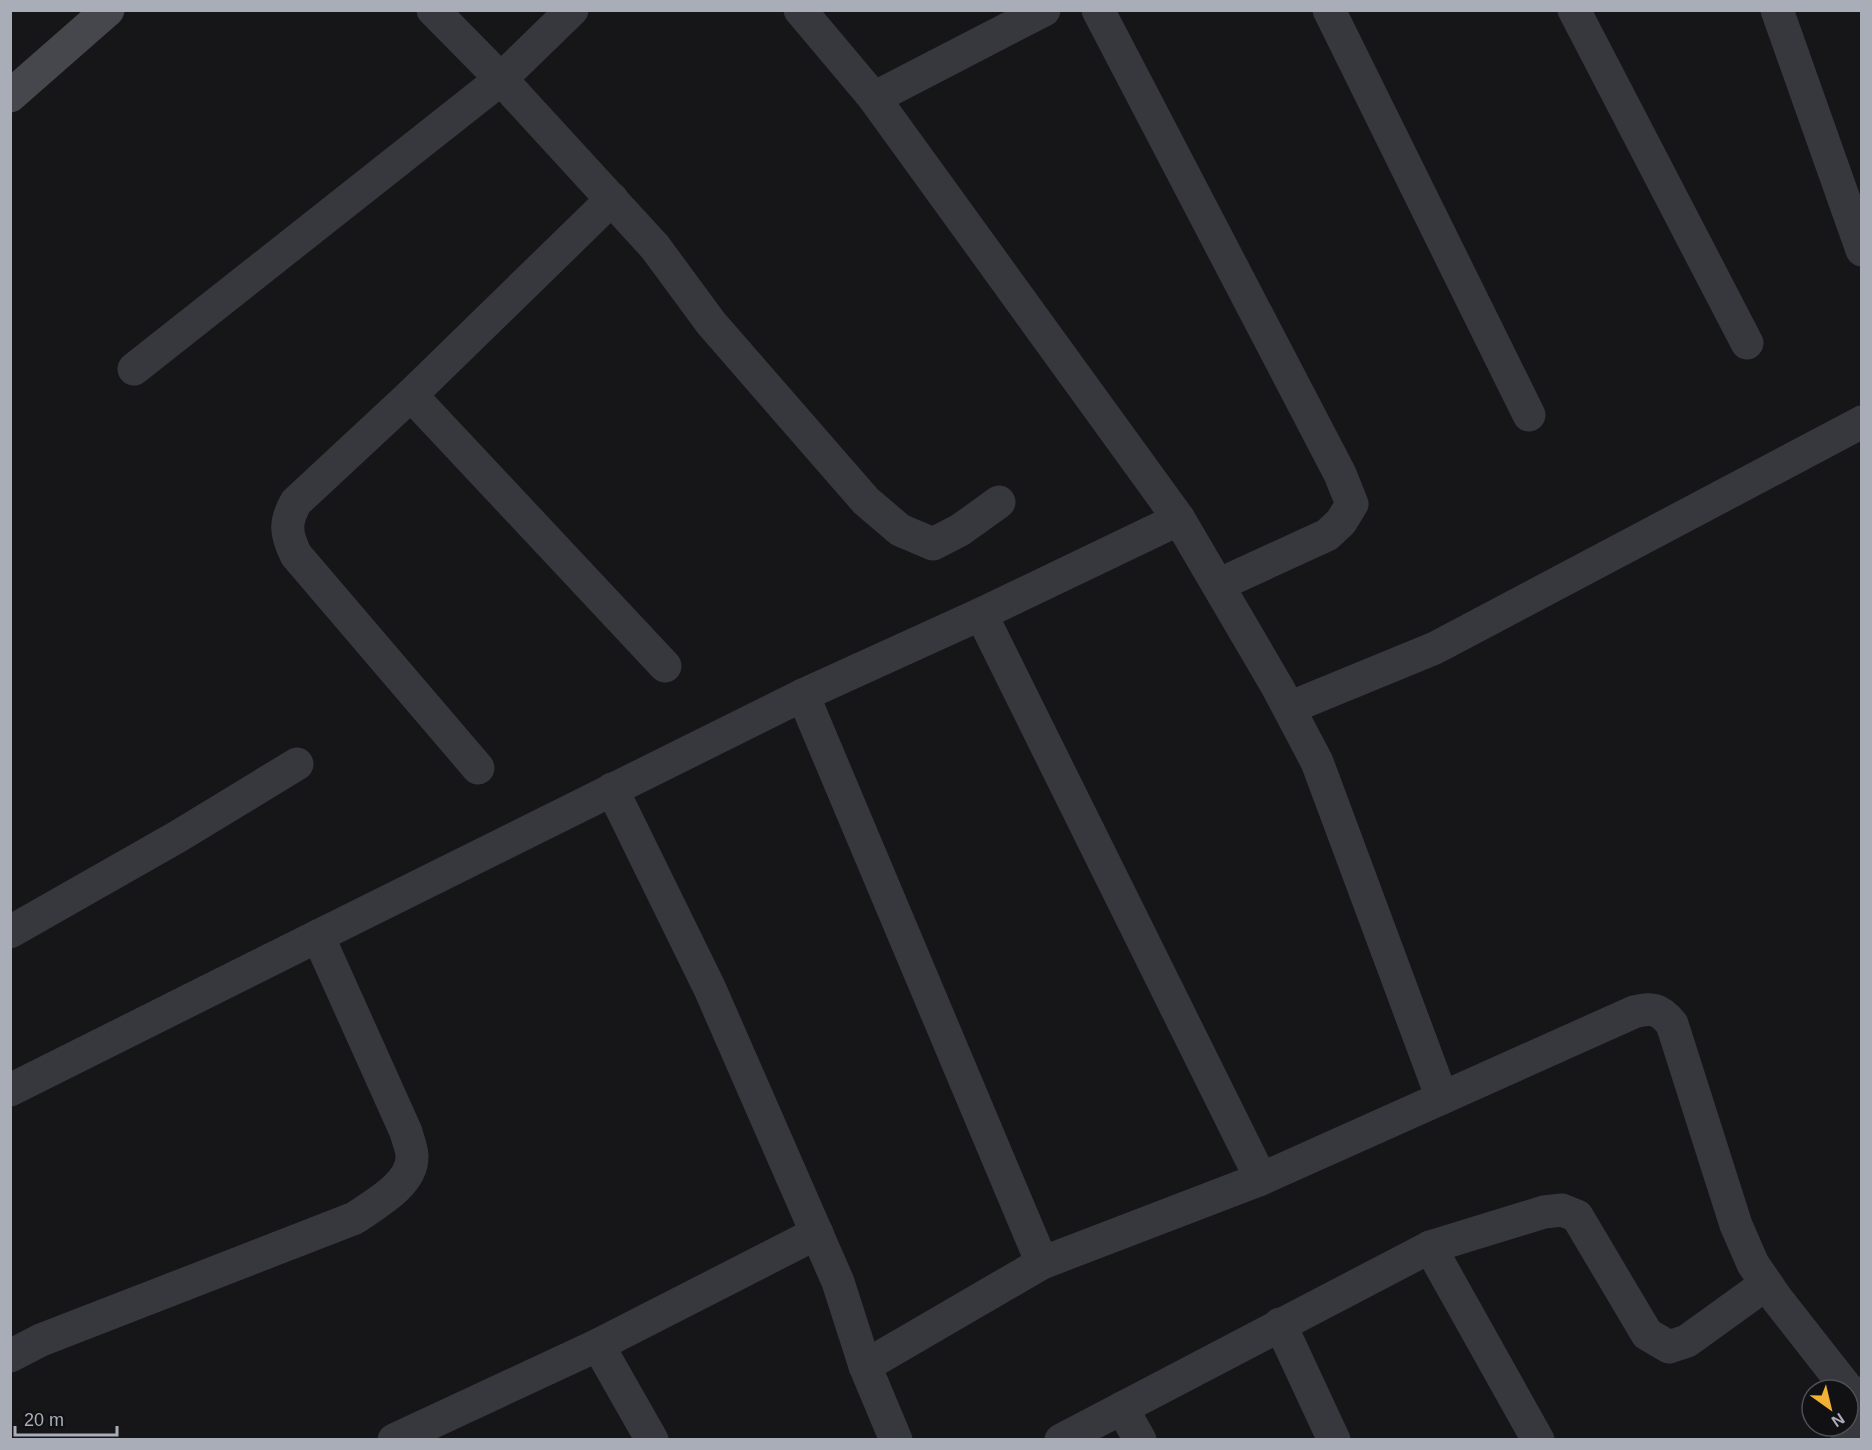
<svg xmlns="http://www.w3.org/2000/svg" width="1872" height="1450" font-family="Arial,sans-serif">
<rect width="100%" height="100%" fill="#161618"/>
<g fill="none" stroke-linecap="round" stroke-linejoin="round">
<g stroke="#37383d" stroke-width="33">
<polyline points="433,10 501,79 655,247 711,323 866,501 900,530 933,544 960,530 999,502"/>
<polyline points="800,10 874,98 1179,519 1278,688 1317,762 1442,1098"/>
<polyline points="1098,10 1340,474 1352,504 1341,522 1327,535 1218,585"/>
<polyline points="1329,10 1529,415"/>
<polyline points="1574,10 1747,343"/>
<polyline points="1777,10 1862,250"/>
<polyline points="874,98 1044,10"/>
<polyline points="134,369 501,79 572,10"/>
<polyline points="411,395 665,666"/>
<polyline points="981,614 1261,1179"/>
<polyline points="803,695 1042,1263"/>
<polyline points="1289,708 1435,648 1862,422"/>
<path d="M478,768L296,555C286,534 284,523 296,502L411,395L612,199"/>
<polyline points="612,789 710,989 838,1282 865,1366 896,1440"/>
<polyline points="10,932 177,837 297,764"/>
<polyline points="318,936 803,695 981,614 1179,519"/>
<path d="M10,1090L318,936L406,1132C408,1140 412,1149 412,1156C413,1184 375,1204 355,1218L41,1340L10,1356"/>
<polyline points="1430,1247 1538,1440"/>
<polyline points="1280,1324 1334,1440"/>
<polyline points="598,1345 652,1440"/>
<path d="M865,1366L1042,1263L1261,1179L1634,1012C1652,1007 1660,1009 1672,1024L1736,1225L1753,1264L1777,1299L1857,1401"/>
<polyline points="1122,1408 1140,1440"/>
<polyline points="394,1440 598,1345 817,1233"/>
<polyline points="1061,1440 1430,1247 1544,1212 1562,1210 1577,1216 1647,1334 1669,1347 1687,1341 1766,1284"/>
<polyline points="1847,1440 1862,1393"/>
</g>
<polyline stroke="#45474d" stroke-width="33" points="10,96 108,10"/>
</g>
<rect width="1872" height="1450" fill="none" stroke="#a8adb8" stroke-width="24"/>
<g transform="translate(1830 1408) rotate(146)"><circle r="28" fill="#111113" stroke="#4d4f55" stroke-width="1.5"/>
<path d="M0-4.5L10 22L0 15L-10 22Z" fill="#f2b134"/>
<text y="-9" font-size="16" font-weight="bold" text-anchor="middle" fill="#a8adb8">N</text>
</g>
<path d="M15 1426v9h102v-9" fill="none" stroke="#a8adb8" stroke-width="3"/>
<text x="24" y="1426" font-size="18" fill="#a8adb8" stroke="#111113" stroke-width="4.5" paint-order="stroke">20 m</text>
</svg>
